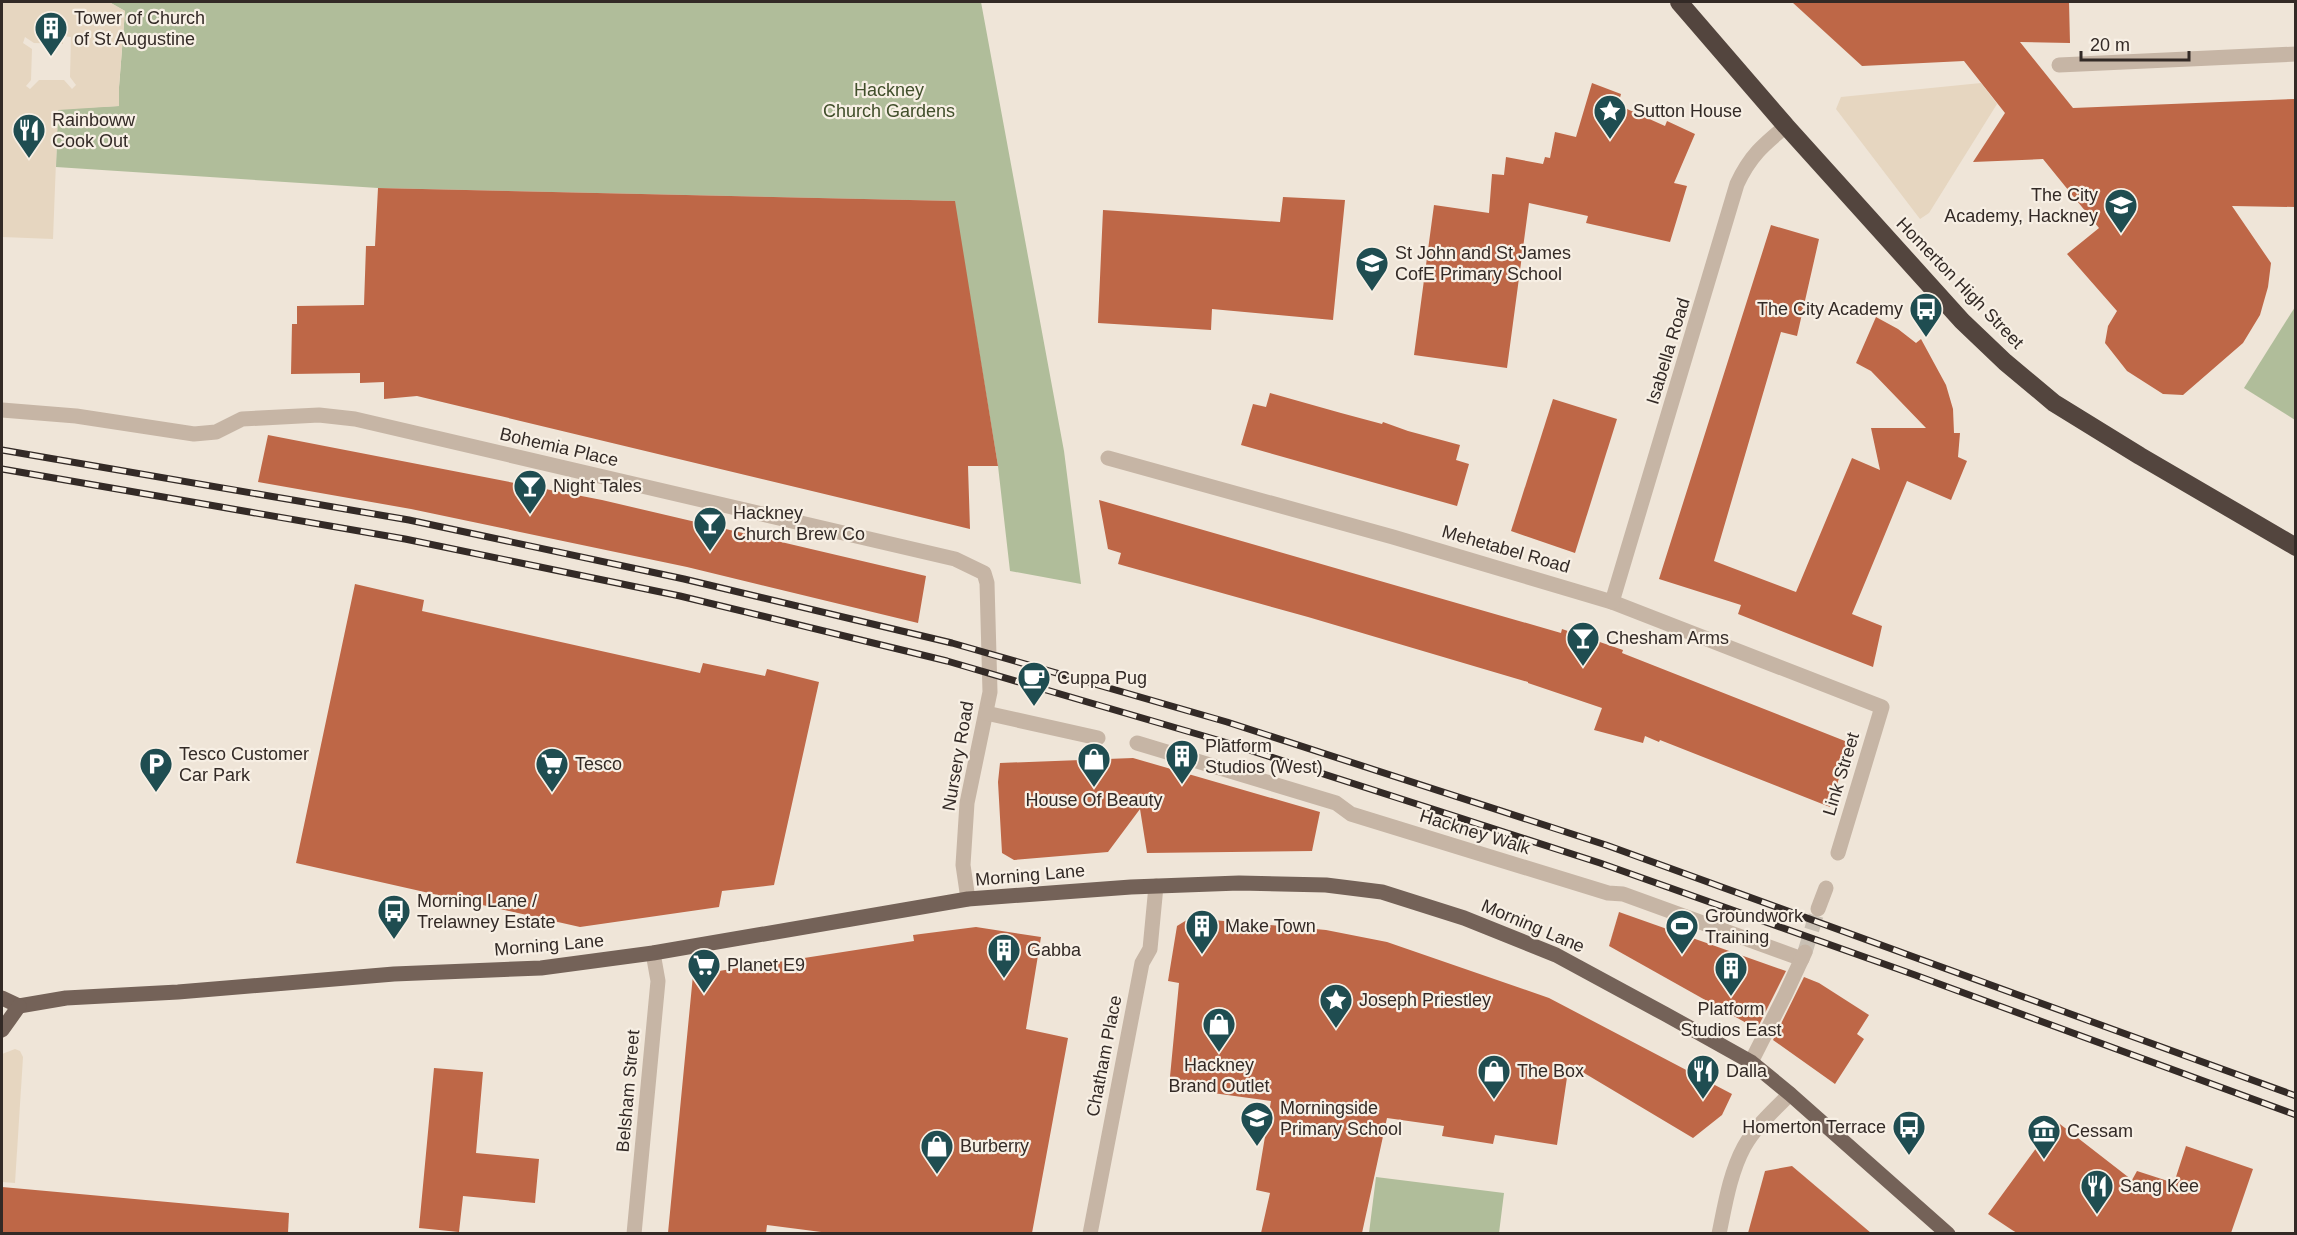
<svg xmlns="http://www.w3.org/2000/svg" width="2297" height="1235" font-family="Helvetica,sans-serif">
<rect width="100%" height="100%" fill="#efe5d8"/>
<g fill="#b0bd9a">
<polygon points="109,2 981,2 1064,451 1081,584 1010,571 998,466 954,201 378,188 56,167 58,109 119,106 119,87 125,11"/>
<polygon points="2295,307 2295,420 2244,388"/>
<polygon points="1376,1177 1504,1193 1499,1233 1369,1233"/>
</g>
<g fill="#e6d6c0" fill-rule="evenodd">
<path d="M2,2H109L125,11L119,87V106L58,110L53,239L2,237ZM63,36L71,37L70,77L76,85L72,89L64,80H39L30,89L26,86L31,80L32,49L23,43L25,37L34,43L63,44Z"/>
<polygon points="1981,83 1997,104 1929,213 1920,219 1836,109 1841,97"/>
<polygon points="15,1049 20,1051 23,1057 15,1183 2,1182 2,1054"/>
</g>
<g fill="#be6747">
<polygon points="1792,2 2069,2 2070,43 2020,42 2073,108 2295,99 2295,207 2232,206 2271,263 2268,287 2260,315 2243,343 2183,395 2163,394 2127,371 2105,343 2108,326 2117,311 2067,254 2099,228 2043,159 1973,162 2005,113 1964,61 1862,66"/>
<polygon points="1592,83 1621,94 1618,105 1665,126 1667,121 1695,134 1674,183 1687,186 1670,242 1586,223 1588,216 1529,203 1507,368 1414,355 1434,205 1489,213 1492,174 1504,175 1506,157 1543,164 1545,157 1550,158 1555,132 1576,137"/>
<polygon points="378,188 955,201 998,466 968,466 970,529 417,396 384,399 384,382 360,383 360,373 291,374 292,324 297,324 297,306 364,305 366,246 375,246"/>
<polygon points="1283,197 1345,200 1333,320 1212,309 1211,330 1098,323 1103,210 1280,222"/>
<polygon points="1771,225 1819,239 1797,336 1781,332 1714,561 1796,592 1852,458 1880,470 1871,428 1926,428 1871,371 1856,363 1876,317 1898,329 1916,343 1921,339 1946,385 1953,409 1954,433 1960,433 1958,457 1967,461 1951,500 1907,481 1852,614 1882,626 1873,667 1738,614 1741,605 1659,579"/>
<polygon points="1270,393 1341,413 1382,424 1383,422 1408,431 1460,445 1456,460 1469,464 1457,506 1241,445 1253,404 1266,407"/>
<polygon points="1553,399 1617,419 1575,553 1511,531"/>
<polygon points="268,435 602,500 926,576 918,623 687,567 411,509 258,482"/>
<polygon points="1099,500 1561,633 1562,629 1623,650 1622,653 1850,743 1830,807 1660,740 1659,742 1645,736 1643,743 1594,730 1602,708 1528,683 1528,682 1308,617 1118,564 1121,553 1108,549"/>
<polygon points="355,584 424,600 422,611 700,673 703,663 765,676 767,669 819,682 774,885 722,891 719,907 580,927 296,863"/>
<polygon points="1133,758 1320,812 1312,851 1147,853 1140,809 1108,852 1014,860 1002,853 998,782 1000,763"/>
<polygon points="1619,912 1786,971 1757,1029 1609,946"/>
<polygon points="1190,918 1326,930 1387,942 1549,998 1732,1094 1722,1115 1693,1138 1569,1064 1557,1145 1495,1135 1493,1144 1442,1136 1444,1126 1387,1118 1362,1233 1261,1233 1270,1193 1256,1190 1271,1101 1169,1087 1179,983 1168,981 1177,926"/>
<polygon points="976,927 1041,937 1026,1029 1068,1038 1032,1233 829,1233 767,1225 766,1233 668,1233 693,975 914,941 913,935"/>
<polygon points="1804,977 1819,983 1869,1015 1857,1034 1864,1039 1835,1084 1773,1040"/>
<polygon points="434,1068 483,1072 476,1153 539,1159 535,1203 463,1196 459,1232 419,1228"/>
<polygon points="2056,1121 2132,1180 2137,1171 2174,1183 2186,1146 2253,1169 2231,1233 2017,1233 2012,1230 1988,1214"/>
<polygon points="1792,1166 1871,1233 1748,1233 1765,1171"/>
<polygon points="2,1187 289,1213 288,1233 2,1233"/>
</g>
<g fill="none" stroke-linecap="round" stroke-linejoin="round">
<polyline stroke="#c9c0b4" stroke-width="15" stroke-dasharray="15 8" stroke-linecap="butt" points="1805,952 1818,909"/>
<g stroke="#c6b5a5" stroke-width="15">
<polyline points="2059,65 2296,54"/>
<polyline points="2,410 76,416 194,434 216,432 242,419 319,415 355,419 955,559 984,573 987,583 990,692 967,803 963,865 968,899"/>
<polyline points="1108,458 1393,537 1612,602 1882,707 1838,853"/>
<path d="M1612,602L1737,184C1750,156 1763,145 1786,126"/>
<polyline points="986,713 1098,738"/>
<polyline points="1137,743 1336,803 1351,814 1608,893 1623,894 1802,959"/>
<polyline points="1818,909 1826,888"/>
<polyline points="1751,1062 1785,995 1805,952"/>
<polyline points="634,1234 658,981 653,953"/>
<polyline points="1090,1234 1142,963 1150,949 1156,886"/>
<path d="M1719,1234C1725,1205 1730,1173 1744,1147C1755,1127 1774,1110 1790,1094"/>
</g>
<g stroke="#746258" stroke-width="15">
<polyline points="2,998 19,1006 66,998 178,992 394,974 541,968 653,953 968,899 1131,887 1239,883 1326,885 1382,892 1464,918 1556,955 1665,1014 1751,1062 1790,1094 1948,1234"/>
<polyline points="2,1030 19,1006"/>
</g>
<polyline stroke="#53453e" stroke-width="18" points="1679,2 1786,126 1962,321 2005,362 2054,403 2140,456 2296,547"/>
<defs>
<g id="rail">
<polyline points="2,450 409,520 684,579 952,643 1227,722 1606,845 2296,1096"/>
<polyline points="2,469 405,539 680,596 947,661 1221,741 1600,863 1915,975 2296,1115"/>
</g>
</defs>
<use href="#rail" stroke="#332a26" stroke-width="7"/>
<use href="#rail" stroke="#f7efe4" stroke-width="4.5" stroke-dasharray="14" stroke-linecap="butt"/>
</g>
<defs>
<symbol id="building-pin" viewBox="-11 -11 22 30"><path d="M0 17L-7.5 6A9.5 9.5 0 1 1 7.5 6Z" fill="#1f4d51" stroke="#f7efe4"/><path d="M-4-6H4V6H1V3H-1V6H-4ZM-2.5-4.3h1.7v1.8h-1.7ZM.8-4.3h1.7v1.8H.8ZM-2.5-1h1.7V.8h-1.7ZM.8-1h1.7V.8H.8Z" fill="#fff"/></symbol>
<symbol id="sight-pin" viewBox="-11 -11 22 30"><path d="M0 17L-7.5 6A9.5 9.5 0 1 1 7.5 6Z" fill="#1f4d51" stroke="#f7efe4"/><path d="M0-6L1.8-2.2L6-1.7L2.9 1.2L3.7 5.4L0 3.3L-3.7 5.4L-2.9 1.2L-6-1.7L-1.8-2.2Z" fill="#fff"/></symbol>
<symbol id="restaurant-pin" viewBox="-11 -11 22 30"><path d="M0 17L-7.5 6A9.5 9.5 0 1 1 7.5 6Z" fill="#1f4d51" stroke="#f7efe4"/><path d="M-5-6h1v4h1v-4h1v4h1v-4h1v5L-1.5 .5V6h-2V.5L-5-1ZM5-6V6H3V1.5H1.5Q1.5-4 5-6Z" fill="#fff"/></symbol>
<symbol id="school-pin" viewBox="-11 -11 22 30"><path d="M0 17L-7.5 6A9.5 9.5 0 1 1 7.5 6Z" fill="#1f4d51" stroke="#f7efe4"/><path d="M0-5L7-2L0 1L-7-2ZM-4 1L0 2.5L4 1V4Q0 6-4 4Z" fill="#fff"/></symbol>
<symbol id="bus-pin" viewBox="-11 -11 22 30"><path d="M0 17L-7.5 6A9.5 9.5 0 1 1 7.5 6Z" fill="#1f4d51" stroke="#f7efe4"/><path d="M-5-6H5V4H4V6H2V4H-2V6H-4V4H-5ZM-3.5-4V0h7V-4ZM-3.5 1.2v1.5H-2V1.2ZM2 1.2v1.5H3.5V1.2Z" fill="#fff"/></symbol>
<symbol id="bar-pin" viewBox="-11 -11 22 30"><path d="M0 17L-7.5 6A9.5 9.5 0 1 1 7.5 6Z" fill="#1f4d51" stroke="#f7efe4"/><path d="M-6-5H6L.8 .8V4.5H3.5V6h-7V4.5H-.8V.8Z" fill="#fff"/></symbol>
<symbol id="cafe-pin" viewBox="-11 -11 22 30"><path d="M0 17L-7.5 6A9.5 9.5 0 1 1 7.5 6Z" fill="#1f4d51" stroke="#f7efe4"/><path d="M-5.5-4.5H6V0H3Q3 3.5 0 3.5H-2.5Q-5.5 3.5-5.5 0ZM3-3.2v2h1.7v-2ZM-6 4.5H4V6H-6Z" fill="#fff"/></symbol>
<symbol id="shop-pin" viewBox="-11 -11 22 30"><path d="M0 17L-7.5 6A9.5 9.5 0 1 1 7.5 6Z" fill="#1f4d51" stroke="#f7efe4"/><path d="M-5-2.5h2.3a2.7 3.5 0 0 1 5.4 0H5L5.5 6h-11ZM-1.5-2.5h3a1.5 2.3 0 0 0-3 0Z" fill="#fff"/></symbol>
<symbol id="parking-pin" viewBox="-11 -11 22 30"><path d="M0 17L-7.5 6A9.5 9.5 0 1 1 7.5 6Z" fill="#1f4d51" stroke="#f7efe4"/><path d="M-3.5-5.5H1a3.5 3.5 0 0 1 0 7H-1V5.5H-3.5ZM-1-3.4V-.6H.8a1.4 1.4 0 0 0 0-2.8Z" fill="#fff"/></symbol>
<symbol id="supermarket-pin" viewBox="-11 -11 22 30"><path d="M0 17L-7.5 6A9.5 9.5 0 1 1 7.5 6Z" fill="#1f4d51" stroke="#f7efe4"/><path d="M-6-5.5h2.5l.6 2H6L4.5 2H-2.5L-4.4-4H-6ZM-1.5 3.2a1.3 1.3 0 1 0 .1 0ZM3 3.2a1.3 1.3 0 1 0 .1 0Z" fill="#fff"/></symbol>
<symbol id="stadium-pin" viewBox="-11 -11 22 30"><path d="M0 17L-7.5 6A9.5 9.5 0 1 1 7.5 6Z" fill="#1f4d51" stroke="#f7efe4"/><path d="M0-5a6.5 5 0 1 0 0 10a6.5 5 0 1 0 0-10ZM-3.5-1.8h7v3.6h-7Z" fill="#fff"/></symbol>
<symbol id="museum-pin" viewBox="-11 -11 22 30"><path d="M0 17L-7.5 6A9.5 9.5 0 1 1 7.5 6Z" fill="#1f4d51" stroke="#f7efe4"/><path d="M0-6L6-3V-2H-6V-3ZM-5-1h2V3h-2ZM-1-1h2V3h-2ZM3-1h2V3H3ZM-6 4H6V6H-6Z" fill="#fff"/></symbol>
</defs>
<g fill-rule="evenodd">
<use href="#building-pin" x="32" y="9" width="38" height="52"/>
<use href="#sight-pin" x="1591" y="92" width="38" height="52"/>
<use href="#restaurant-pin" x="10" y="111" width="38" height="52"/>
<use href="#school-pin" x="2102" y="186" width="38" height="52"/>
<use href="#school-pin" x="1353" y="244" width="38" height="52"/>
<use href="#bus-pin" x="1907" y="290" width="38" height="52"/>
<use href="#bar-pin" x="511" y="467" width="38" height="52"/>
<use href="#bar-pin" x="691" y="504" width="38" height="52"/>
<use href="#bar-pin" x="1564" y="619" width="38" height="52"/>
<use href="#cafe-pin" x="1015" y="659" width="38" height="52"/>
<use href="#building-pin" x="1163" y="737" width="38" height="52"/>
<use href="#shop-pin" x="1075" y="740" width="38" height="52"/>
<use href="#parking-pin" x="137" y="745" width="38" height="52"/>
<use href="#supermarket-pin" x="533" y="745" width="38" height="52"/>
<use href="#bus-pin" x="375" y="892" width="38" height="52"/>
<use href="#building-pin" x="1183" y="907" width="38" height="52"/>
<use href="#stadium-pin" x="1663" y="907" width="38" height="52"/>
<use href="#building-pin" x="985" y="931" width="38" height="52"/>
<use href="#supermarket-pin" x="685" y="946" width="38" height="52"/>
<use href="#building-pin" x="1712" y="949" width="38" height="52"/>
<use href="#sight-pin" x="1317" y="981" width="38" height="52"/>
<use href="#shop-pin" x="1200" y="1005" width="38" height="52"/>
<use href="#shop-pin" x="1475" y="1052" width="38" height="52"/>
<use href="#restaurant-pin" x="1684" y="1052" width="38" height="52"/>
<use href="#school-pin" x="1238" y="1099" width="38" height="52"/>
<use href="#bus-pin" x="1890" y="1108" width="38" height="52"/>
<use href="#museum-pin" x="2025" y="1112" width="38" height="52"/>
<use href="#shop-pin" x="918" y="1127" width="38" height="52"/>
<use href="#restaurant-pin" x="2078" y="1167" width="38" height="52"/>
</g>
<g text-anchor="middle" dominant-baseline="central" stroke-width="4.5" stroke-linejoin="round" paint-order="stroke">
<g font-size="18" fill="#332a26" stroke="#f7efe4" text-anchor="start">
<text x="74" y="18">Tower of Church<tspan x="74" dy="21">of St Augustine</tspan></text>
<text x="1633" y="111">Sutton House</text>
<text x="52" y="120">Rainboww<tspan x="52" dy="21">Cook Out</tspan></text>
<text x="2098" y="195" text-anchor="end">The City<tspan x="2098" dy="21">Academy, Hackney</tspan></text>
<text x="1395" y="253">St John and St James<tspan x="1395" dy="21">CofE Primary School</tspan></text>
<text x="1903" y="309" text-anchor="end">The City Academy</text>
<text x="553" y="486">Night Tales</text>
<text x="733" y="513">Hackney<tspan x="733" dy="21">Church Brew Co</tspan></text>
<text x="1606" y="638">Chesham Arms</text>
<text x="1057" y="678">Cuppa Pug</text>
<text x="1205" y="746">Platform<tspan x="1205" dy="21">Studios (West)</tspan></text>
<text x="179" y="754">Tesco Customer<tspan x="179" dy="21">Car Park</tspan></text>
<text x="575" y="764">Tesco</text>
<text x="1094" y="800" text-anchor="middle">House Of Beauty</text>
<text x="417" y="901">Morning Lane /<tspan x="417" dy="21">Trelawney Estate</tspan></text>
<text x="1705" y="916">Groundwork<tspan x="1705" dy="21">Training</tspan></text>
<text x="1225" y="926">Make Town</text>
<text x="1027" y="950">Gabba</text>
<text x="727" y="965">Planet E9</text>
<text x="1359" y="1000">Joseph Priestley</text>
<text x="1731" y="1009" text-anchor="middle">Platform<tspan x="1731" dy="21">Studios East</tspan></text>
<text x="1219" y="1065" text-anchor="middle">Hackney<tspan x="1219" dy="21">Brand Outlet</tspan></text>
<text x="1517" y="1071">The Box</text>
<text x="1726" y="1071">Dalla</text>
<text x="1280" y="1108">Morningside<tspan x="1280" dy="21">Primary School</tspan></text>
<text x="1886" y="1127" text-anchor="end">Homerton Terrace</text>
<text x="2067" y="1131">Cessam</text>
<text x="960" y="1146">Burberry</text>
<text x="2120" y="1186">Sang Kee</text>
</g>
<g font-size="18" fill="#414f2b" stroke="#f7efe4">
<text x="889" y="90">Hackney<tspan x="889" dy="21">Church Gardens</tspan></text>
</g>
<g font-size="18" fill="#332a26" stroke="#f7efe4">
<text transform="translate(1960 283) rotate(46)">Homerton High Street</text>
<text transform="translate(1668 351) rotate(-73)">Isabella Road</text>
<text transform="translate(559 447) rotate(13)">Bohemia Place</text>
<text transform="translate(1506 549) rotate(16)">Mehetabel Road</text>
<text transform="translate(958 756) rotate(-80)">Nursery Road</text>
<text transform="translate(1841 774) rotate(-73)">Link Street</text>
<text transform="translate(1475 832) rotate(17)">Hackney Walk</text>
<text transform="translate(1030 875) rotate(-5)">Morning Lane</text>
<text transform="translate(1533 926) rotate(23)">Morning Lane</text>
<text transform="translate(549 945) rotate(-5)">Morning Lane</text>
<text transform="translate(1104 1056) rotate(-79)">Chatham Place</text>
<text transform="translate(628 1091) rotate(-85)">Belsham Street</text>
</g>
</g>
<rect width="2297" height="1235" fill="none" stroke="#332a26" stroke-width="6"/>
<path d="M2081 51v9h108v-9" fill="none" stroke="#332a26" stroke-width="3"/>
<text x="2090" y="51" font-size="18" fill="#332a26" stroke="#f7efe4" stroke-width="4.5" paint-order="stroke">20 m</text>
</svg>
